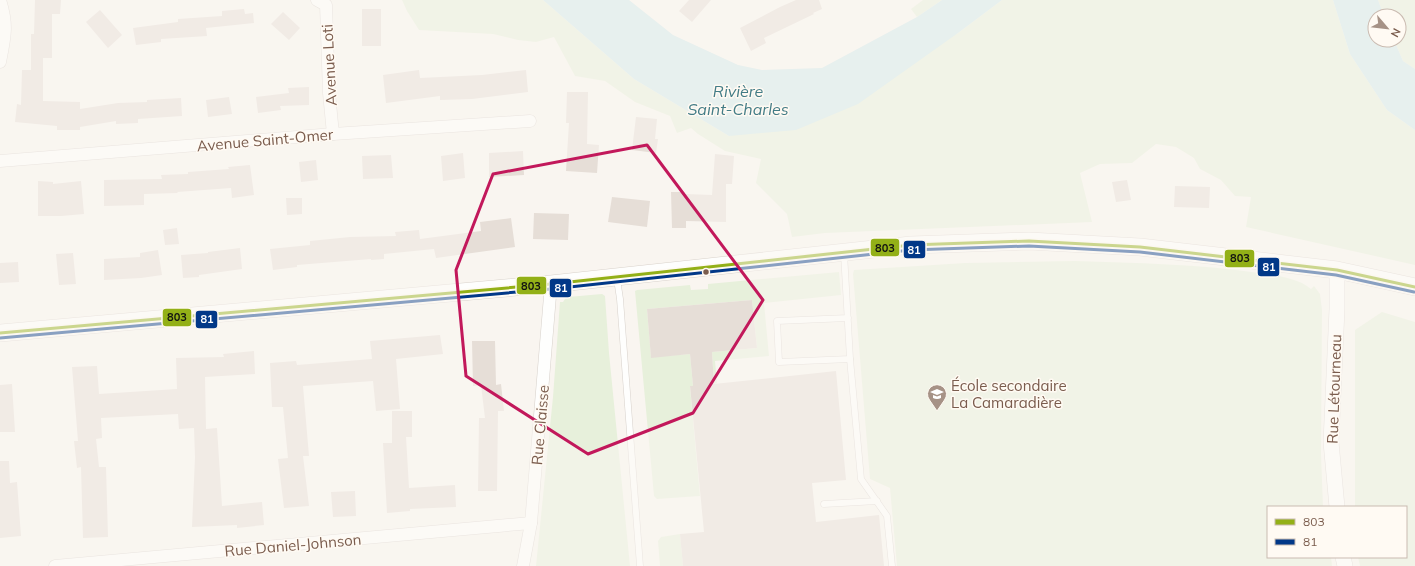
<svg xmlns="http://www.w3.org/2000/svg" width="1415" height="566" font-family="Mulish,sans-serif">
<rect width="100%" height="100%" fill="#f9f5f0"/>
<g fill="#e7f0db">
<polygon points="402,0 543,0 634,79 729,136 958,33 1002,0 1333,0 1350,54 1387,110 1415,130 1415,265 1246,227 1251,197 1235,196 1221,180 1200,169 1194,158 1176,147 1156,144 1132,163 1100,164 1080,173 1092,222 825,233 792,237 787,214 756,183 761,159 725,151 698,134 691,128 677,133 670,116 635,102 605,81 575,76 554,37 536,42 518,40 493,34 419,30 407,11"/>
<polygon points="923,0 942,0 917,17 911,9"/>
<polygon points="1378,0 1415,0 1415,69 1403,61 1394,40 1399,40 1399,16 1384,16"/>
<path d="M1075,261C1137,263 1198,264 1259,273C1276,276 1297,277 1311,289L1314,286L1320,294L1322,310L1321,454L1323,507H1268V557H1331L1332,566H897L890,488L870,479L853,274L854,270L965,263Z"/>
<polygon points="839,272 841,295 764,303 769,356 715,361 717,383 714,384 712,352 757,348 752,300 647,309 651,357 690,354 693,386 690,387 700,496 657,499 654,496 635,291 637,290 690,285 691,290 708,289 708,284"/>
<polygon points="602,294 605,296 609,353 630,566 536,566 553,397 560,302 563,302 565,299 568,297"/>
<polygon points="1382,312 1415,322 1415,566 1360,566 1358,557 1406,557 1406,507 1355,507 1355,330"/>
<polygon points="680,534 683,566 660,566 658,541 661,537"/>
</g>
<g fill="#d0e8ea">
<polygon points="543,0 629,0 673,35 738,65 762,70 822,68 917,17 942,0 1002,0 958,33 858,104 796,130 729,136 634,79"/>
<polygon points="1333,0 1378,0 1384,16 1375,16 1375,40 1394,40 1403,61 1415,69 1415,130 1387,110 1350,54"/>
</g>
<g fill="#e6ded7">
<polygon points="35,0 61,0 60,14 52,14 52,58 43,58 43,101 80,102 80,109 118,103 147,102 147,100 181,98 182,116 138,119 138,123 116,124 116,121 80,127 80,130 57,130 57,126 15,122 17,104 21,105 22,70 31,70 31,34 34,34"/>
<polygon points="689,0 711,0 692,22 679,11"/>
<polygon points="796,0 819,0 822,9 813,13 814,14 764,38 766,43 751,51 740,28 780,7"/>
<polygon points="244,9 245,14 253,13 254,23 206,28 207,36 161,39 161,42 136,45 133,28 178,22 178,19 222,16 222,11"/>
<rect x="362" y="9" width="19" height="37"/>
<polygon points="100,10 122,35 108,48 86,22"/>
<polygon points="283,12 300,28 289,40 271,24"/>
<polygon points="419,70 420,78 482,75 526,70 528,92 472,99 440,100 440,96 386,103 383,75"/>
<polygon points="309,87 309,105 280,106 281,110 258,113 256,97 289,93 288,88"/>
<polygon points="567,92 588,92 587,144 599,145 597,173 566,171 569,123 566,123"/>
<polygon points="229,97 232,114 208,117 206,100"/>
<polygon points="636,117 657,119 655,139 658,139 656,153 632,150"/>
<polygon points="523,151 524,175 489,177 489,153"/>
<polygon points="463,153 465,178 443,181 441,156"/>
<polygon points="715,154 734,156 732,184 726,184 726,222 686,221 686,228 672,228 671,192 685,192 685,194 712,195"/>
<polygon points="391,155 393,178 363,179 362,156"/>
<polygon points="316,160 318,180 301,182 299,162"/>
<polygon points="250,165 254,195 232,198 231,188 177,192 178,193 144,194 144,205 104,206 104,180 162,179 161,175 188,174 188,172 229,169 228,167"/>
<polygon points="1127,180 1131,200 1116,202 1112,182"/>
<polygon points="38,181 53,182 53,184 81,181 84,214 61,216 38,216"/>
<polygon points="1175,186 1210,187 1209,208 1174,207"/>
<polygon points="612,197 650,201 647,227 608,222"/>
<polygon points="286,198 302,198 302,214 287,215"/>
<polygon points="534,213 569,214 568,240 533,239"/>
<polygon points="511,218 515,247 436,258 434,249 384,254 384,259 371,260 371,259 297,265 297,267 273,270 270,249 310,245 310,241 350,237 396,236 395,232 419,230 420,239 481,231 480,222"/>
<polygon points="177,228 179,244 165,245 163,230"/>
<polygon points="240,248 242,269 199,275 199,277 183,278 181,255 208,253 208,252"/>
<polygon points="158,250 162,275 141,278 104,280 104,259 140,257 140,253"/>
<polygon points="73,253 76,284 59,285 56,254"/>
<polygon points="18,262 19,282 0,283 0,263"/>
<polygon points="752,300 757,348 712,352 714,384 836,371 846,480 812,483 816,522 879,515 884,566 683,566 680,534 704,532 690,386 693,386 690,354 651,358 647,309"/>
<polygon points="440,335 443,354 396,359 400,409 376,411 373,381 303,386 309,456 303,456 309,506 284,508 278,459 288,458 283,407 272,407 270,363 296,361 297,365 372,359 370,341"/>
<polygon points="472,341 495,341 496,385 501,384 504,411 498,411 497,491 478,491 479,418 485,418 481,385 473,386"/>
<polygon points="254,351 255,374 205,377 206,429 217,428 222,506 262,502 264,525 237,528 237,525 192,527 195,457 194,428 179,429 178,414 101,418 102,438 96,439 99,467 106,467 108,537 83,538 81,467 77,468 74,441 78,441 72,367 97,366 99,394 177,389 176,358 224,357 223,354"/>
<polygon points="12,384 15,432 0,432 0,385"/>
<polygon points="392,411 412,411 412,437 406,437 409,488 455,485 456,507 410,509 410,511 387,513 383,443 392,443"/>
<polygon points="0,461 9,461 10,483 17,482 21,536 0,538"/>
<polygon points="355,491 356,516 333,517 331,492"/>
</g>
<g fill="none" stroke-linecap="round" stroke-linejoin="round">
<defs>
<g id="service">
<polyline points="844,253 850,359 779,362 777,321 848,318"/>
<polyline points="617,279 620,299 640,566"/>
<polyline points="850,359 861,479 887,516 892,566"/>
<polyline points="824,504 877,501"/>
</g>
<g id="minor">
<polyline points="317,0 326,5 329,93 333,134"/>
<path d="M0,62C5,37 8,25 0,0"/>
<polyline points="0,161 333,134 530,121"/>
<polyline points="55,566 531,523"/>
<polyline points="523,566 531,523 551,284"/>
</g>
<g id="tertiary">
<polyline points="1337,270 1337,309 1331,442 1337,507"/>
<polyline points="1343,557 1345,566"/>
</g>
<polyline id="secondary" points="0,333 551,284 911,245 1029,241 1140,247 1337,270 1415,287"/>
</defs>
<use href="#service" stroke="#d7d1cb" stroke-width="7"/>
<use href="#minor" stroke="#d7d1cb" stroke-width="13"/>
<use href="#tertiary" stroke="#d7d1cb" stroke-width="16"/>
<use href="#secondary" stroke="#d9d2cb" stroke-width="18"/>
<use href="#service" stroke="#fefefd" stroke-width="6"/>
<use href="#minor" stroke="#fefefd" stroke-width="12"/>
<use href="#tertiary" stroke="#fefefd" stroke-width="15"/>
<use href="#secondary" stroke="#fefefd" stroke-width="17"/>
<defs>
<polyline id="bus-1" points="0,333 551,284 911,245 1029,241 1140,247 1337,270 1415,287"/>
<polyline id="bus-2" points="0,338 551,289 911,250 1029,246 1140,252 1336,275 1414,292"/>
</defs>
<use href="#bus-1" stroke="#fffaf3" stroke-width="6"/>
<use href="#bus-2" stroke="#fffaf3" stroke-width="6"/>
<use href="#bus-1" stroke="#93b017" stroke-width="3"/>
<use href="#bus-2" stroke="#013888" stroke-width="3"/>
</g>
<path d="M0 0H1415V566H0ZM647,145L763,300L693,413L588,454L466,376L456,270L493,174Z" fill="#f9f5f0" fill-opacity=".55" fill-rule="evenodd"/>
<path fill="none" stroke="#c2185b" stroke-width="3" stroke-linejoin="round" d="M647,145L763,300L693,413L588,454L466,376L456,270L493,174Z"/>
<defs>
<symbol id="school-pin" viewBox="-11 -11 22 30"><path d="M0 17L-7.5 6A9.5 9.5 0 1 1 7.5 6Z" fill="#a69286" stroke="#fffaf3"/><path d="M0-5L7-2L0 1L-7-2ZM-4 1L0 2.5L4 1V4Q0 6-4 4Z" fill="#fff"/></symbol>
</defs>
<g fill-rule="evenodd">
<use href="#school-pin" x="926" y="383" width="22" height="30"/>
</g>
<circle fill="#7a5c4d" stroke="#fffaf3" stroke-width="1.5" cx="706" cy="272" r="3.5"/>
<g text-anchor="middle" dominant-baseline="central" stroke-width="3" stroke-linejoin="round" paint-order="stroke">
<g font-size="15" fill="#7a5c4d" stroke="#fffaf3">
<text transform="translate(329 65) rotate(-93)">Avenue Loti</text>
<text transform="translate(265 140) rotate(-5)">Avenue Saint-Omer</text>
<text transform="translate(1334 389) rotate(-88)">Rue Létourneau</text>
<text transform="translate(540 425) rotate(-85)">Rue Claisse</text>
<text transform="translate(293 545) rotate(-5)">Rue Daniel-Johnson</text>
</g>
<g font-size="15" fill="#7a5c4d" stroke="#fffaf3" text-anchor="start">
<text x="951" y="385">École secondaire<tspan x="951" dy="17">La Camaradière</tspan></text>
</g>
<g font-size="16" font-style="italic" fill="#437c86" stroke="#fffaf3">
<text x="738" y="91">Rivière<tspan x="738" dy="18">Saint-Charles</tspan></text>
</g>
</g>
<g stroke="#fffaf3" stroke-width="1.5">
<rect x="870" y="238" width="30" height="19" rx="4" fill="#93b017"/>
<rect x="903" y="240" width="23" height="19" rx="4" fill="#013888"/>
<rect x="1224" y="249" width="31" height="19" rx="4" fill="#93b017"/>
<rect x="1257" y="257" width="23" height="20" rx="4" fill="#013888"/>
<rect x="516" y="276" width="31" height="19" rx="4" fill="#93b017"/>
<rect x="549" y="278" width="23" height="20" rx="4" fill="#013888"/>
<rect x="162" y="308" width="30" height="19" rx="4" fill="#93b017"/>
<rect x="195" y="310" width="23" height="19" rx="4" fill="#013888"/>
</g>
<g font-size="11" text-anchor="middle" font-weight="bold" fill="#fff">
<text x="914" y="254">81</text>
<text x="1269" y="271">81</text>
<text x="561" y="292">81</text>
<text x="207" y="323">81</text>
</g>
<g font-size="11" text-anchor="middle" font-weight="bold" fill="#111">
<text x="885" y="252">803</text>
<text x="1240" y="262">803</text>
<text x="531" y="290">803</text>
<text x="177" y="321">803</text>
</g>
<rect x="1267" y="506" width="140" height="52" fill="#fffaf3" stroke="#cabbb1"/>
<rect x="1275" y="519" width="20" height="6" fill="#93b017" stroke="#cabbb1"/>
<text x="1303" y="526" font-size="12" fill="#7a5c4d">803</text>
<rect x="1275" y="539" width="20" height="6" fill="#013888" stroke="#cabbb1"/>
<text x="1303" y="546" font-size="12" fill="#7a5c4d">81</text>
<g transform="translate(1387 28) rotate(118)"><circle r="19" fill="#fffaf3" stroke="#cabbb1"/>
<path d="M0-3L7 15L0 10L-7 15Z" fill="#a69286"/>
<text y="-6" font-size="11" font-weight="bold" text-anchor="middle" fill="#7a5c4d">N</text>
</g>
</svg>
